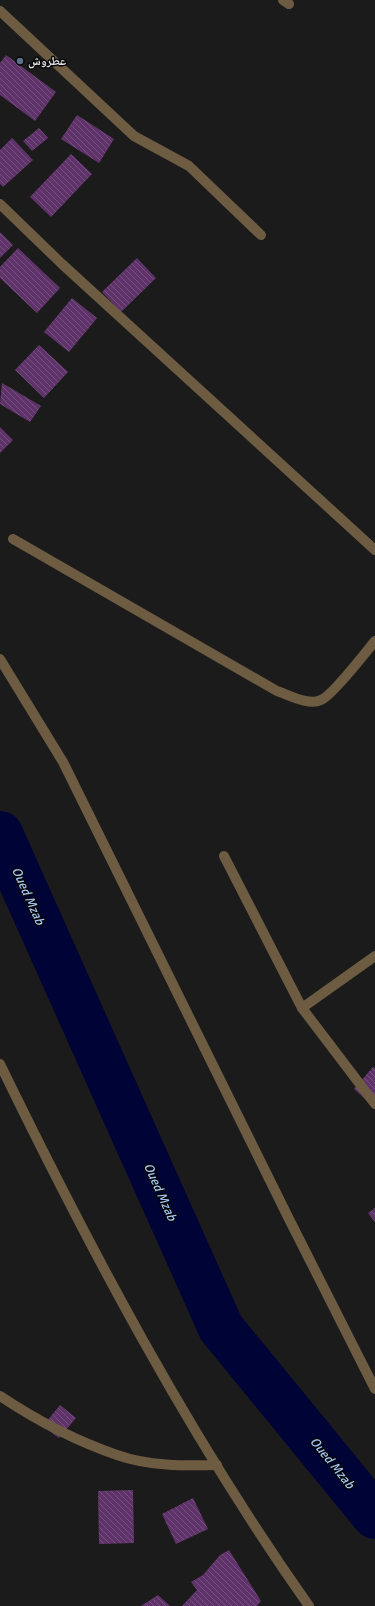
<svg xmlns="http://www.w3.org/2000/svg" width="375" height="1606" font-family="Signika,'Noto Naskh Arabic',sans-serif">
<defs>
<pattern id="building-back-hatch" width="6" height="6" patternUnits="userSpaceOnUse"><rect width="6" height="6" fill="#5f336a"/><path d="M-1 5l2 2M0 0l6 6M5-1l2 2" fill="none" stroke="#76507f"/></pattern>
</defs>
<rect width="100%" height="100%" fill="#1c1b1c"/>
<g fill="none" stroke-linecap="round" stroke-linejoin="round">
<polyline stroke="#000335" stroke-width="46" points="0,834 221,1328 375,1516"/>
</g>
<g fill="url(#building-back-hatch)">
<polygon points="6,55 56,92 35,121 0,95 0,63"/>
<polygon points="77,115 114,139 99,163 61,139"/>
<polygon points="39,128 48,138 32,151 23,141"/>
<polygon points="12,138 33,160 3,187 0,184 0,150"/>
<polygon points="71,154 92,174 51,217 30,197"/>
<polygon points="0,232 13,245 0,258"/>
<polygon points="18,248 60,288 37,313 0,278 0,267"/>
<polygon points="137,258 156,278 121,312 102,292"/>
<polygon points="72,298 97,318 69,352 44,332"/>
<polygon points="39,345 68,372 44,398 15,370"/>
<polygon points="2,383 41,406 30,422 0,404"/>
<polygon points="0,427 13,440 0,453"/>
<polygon points="373,1067 375,1068 375,1108 354,1089"/>
<polygon points="375,1208 375,1222 368,1213"/>
<polygon points="60,1405 76,1418 59,1438 43,1426"/>
<polygon points="133,1490 134,1543 99,1544 98,1491"/>
<polygon points="193,1498 208,1529 176,1544 162,1514"/>
<polygon points="229,1550 261,1601 257,1606 182,1606 197,1590 191,1582 203,1575 220,1555"/>
<polygon points="158,1595 170,1606 141,1606"/>
</g>
<g fill="none" stroke-linecap="round" stroke-linejoin="round">
<g stroke="#6d5c41" stroke-width="10">
<polyline points="283,0 289,4"/>
<polyline points="0,11 134,136 189,166 261,235"/>
<polyline points="0,204 62,264 375,550"/>
<path d="M13,539L277,691C289,695 309,706 321,700C332,696 366,652 375,641"/>
<polyline points="0,659 63,762 289,1219 375,1389"/>
<polyline points="224,856 302,1008 375,1104"/>
<polyline points="302,1008 375,956"/>
<path d="M0,1396C36,1420 76,1441 117,1455C148,1466 184,1466 217,1465"/>
</g>
<path stroke="#6d5c41" stroke-width="10" d="M0,1064C91,1251 189,1436 309,1606"/>
</g>
<circle fill="#5c6f8a" stroke="#060607" stroke-width="1.5" cx="20" cy="61" r="4"/>
<g text-anchor="middle" dominant-baseline="central" stroke-width="3" stroke-linejoin="round" paint-order="stroke">
<g font-size="12" font-weight="bold" fill="#e1e0e2" stroke="#060607" text-anchor="start">
<text x="28" y="61">عطروش</text>
</g>
<g font-size="13" font-style="italic" fill="#a4c5f6" stroke="#060607">
<text transform="translate(28 896) rotate(66)">Oued Mzab</text>
<text transform="translate(160 1192) rotate(66)">Oued Mzab</text>
<text transform="translate(332 1463) rotate(51)">Oued Mzab</text>
</g>
</g>
</svg>
